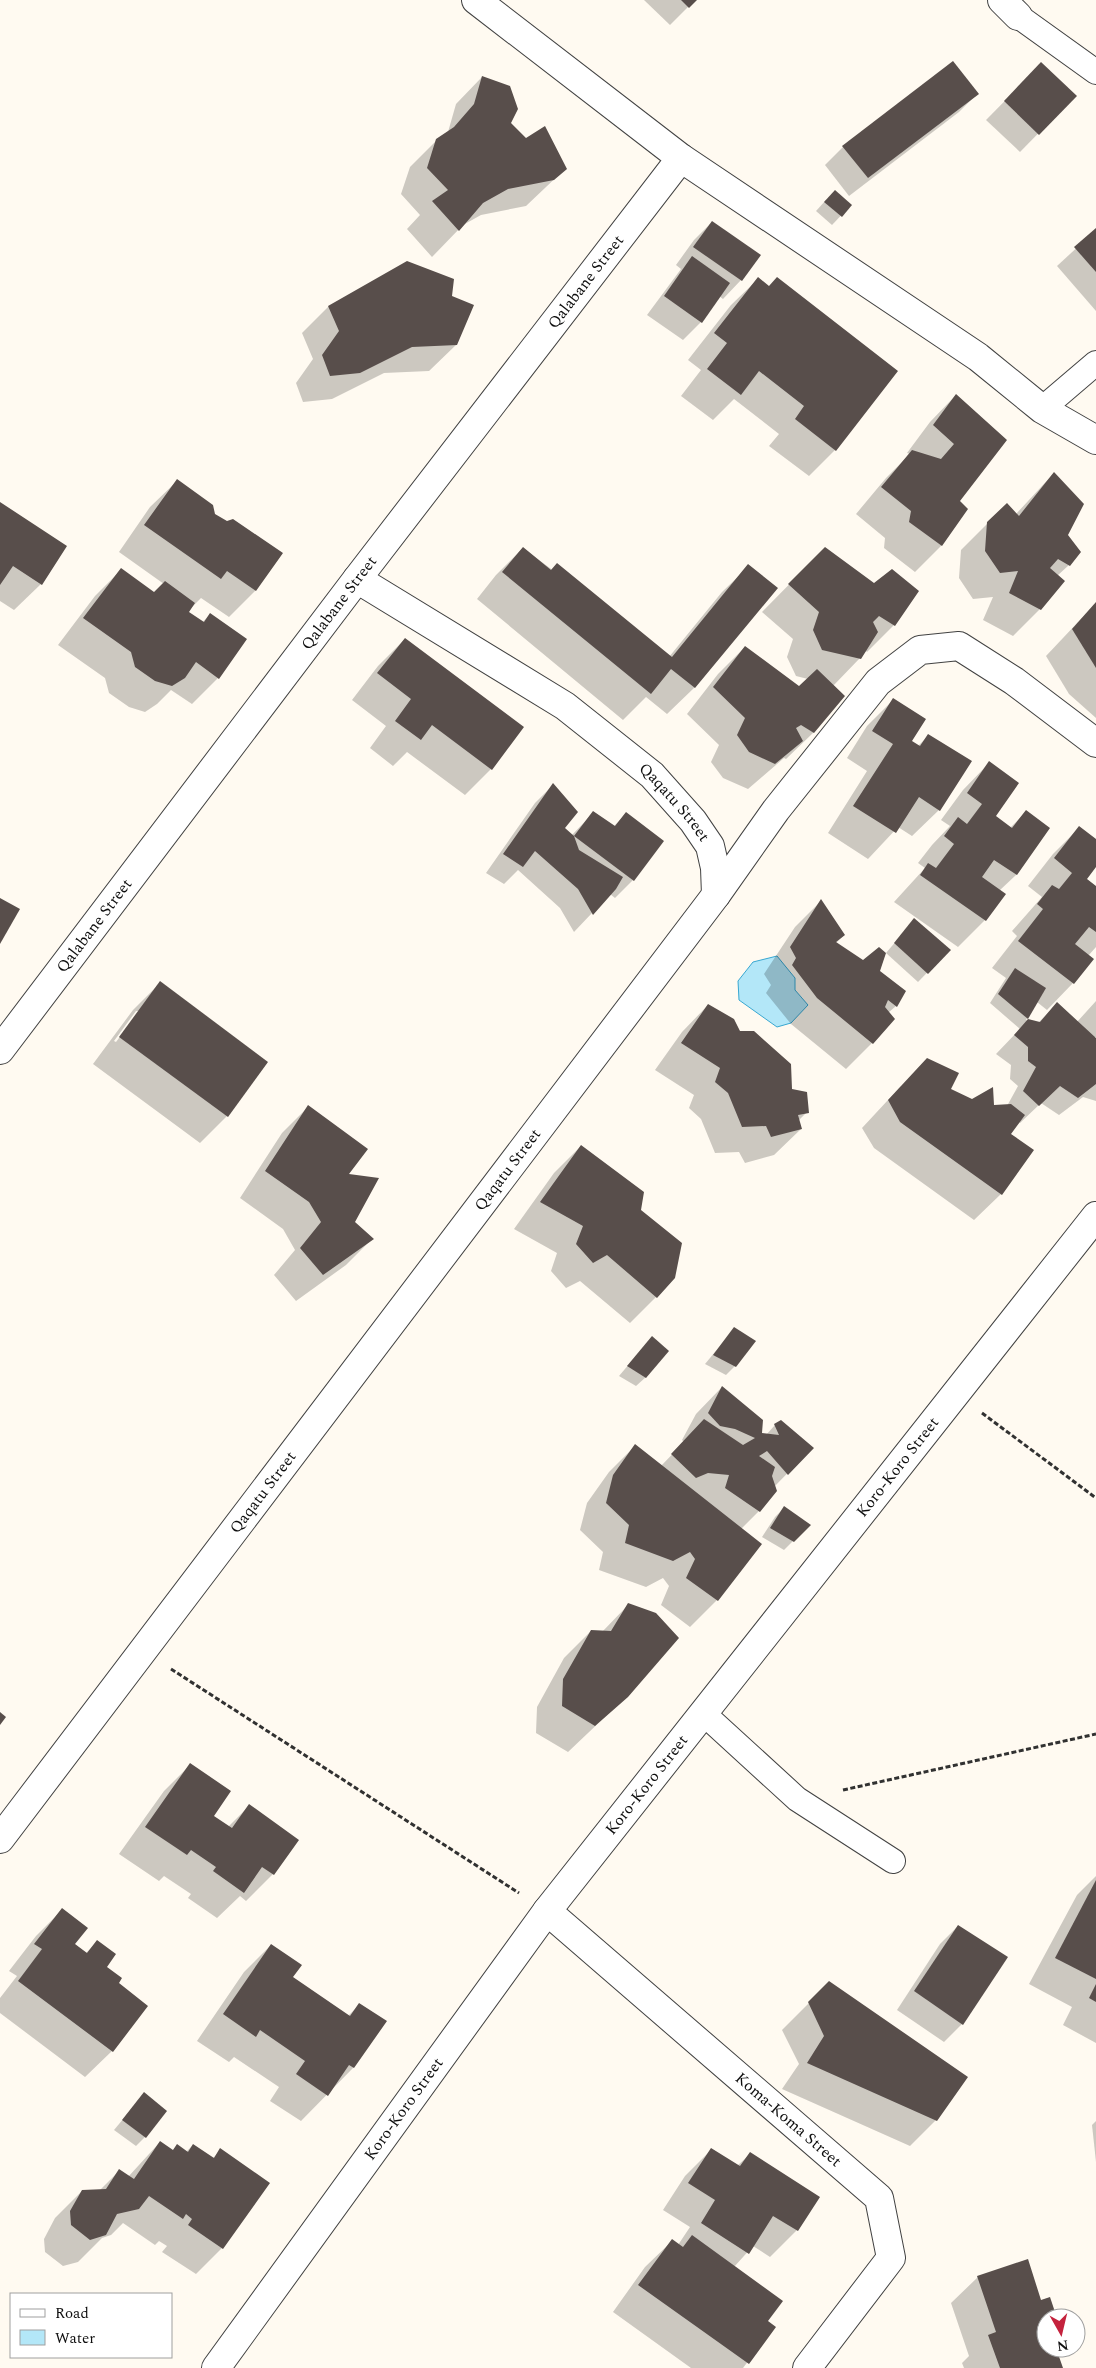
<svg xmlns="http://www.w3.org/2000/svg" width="1096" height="2368" font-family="Spectral,serif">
<rect width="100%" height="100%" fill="#fffaf1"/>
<polygon fill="#b3e7f8" stroke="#38a7d1" points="777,956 795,978 795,990 808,1005 791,1023 777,1027 739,1000 738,981 753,962"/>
<g fill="#0003" fill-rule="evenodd">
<polygon points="644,0 695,0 670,25"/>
<polygon points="1041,64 1075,96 1020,152 986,120"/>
<polygon points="482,77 510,124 526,140 565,169 526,206 481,215 463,225 432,257 407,229 420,215 401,194 410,167 437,140 448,132 456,104"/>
<polygon points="977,94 959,112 849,196 825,165 843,147"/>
<polygon points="826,200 851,205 832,225 816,211"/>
<polygon points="712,222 741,280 723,299 719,296 701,322 683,340 647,315 681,269 676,265 694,240"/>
<polygon points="1096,230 1096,311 1057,266"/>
<polygon points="758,279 835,450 809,476 769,446 779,434 734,399 713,420 681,396 701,370 688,360 731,305"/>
<polygon points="450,297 456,345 429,371 384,373 332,399 303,402 296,383 313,359 302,333 328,307"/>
<polygon points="956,395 958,501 966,509 941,546 915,572 884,548 885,538 856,514 886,478 910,454 907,453 930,422"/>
<polygon points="1054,473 1067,535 1069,565 1057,576 1040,609 1013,636 983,620 993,597 973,599 959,578 961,550 988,523 1016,514"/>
<polygon points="177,481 213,515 282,554 255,591 229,617 201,598 187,612 202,623 210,614 218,678 192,704 171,690 157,704 145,712 129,707 109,693 105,678 58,645 95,596 121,570 154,594 164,584 119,552 150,507"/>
<polygon points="0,503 41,584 14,610 0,601"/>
<polygon points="523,548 669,657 722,592 749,566 776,588 694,688 667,714 646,697 623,720 477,599 496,575"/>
<polygon points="825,548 874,584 917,592 894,625 867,652 865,650 860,658 833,686 843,696 813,733 786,759 784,758 748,789 723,778 711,762 719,745 687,714 718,674 745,647 799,688 808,679 796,676 787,657 793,639 762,612"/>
<polygon points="1096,603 1096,718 1069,694 1046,656"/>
<polygon points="405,639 491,769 465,795 407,752 393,766 370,748 386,726 352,700 378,666"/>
<polygon points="893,700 910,741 918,746 929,735 939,810 912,836 898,827 868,859 828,833 867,771 847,758 867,726"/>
<polygon points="989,763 994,817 1010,828 1026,812 1049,828 1016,875 999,891 1004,894 985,920 958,947 894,902 925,868 918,863 932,845 950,826 941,820 963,790"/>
<polygon points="553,785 563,828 571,836 594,812 613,827 626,814 633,880 615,898 610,894 574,932 560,908 518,870 504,884 486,873 535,803"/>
<polygon points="1079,828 1096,841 1096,865 1085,879 1096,887 1096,947 1088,956 1092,959 1073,983 1047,1010 1037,1002 1026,1020 1038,1023 1057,1004 1077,1022 1096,1001 1096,1037 1093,1037 1096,1040 1096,1101 1083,1097 1059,1115 1041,1103 1020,1123 1018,1121 1009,1134 1001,1194 974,1220 874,1148 862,1128 901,1086 949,1090 972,1101 993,1107 1007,1106 1018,1086 1010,1079 1011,1065 996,1054 1020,1029 990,1003 1006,978 992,968 1017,936 1012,931 1042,897 1028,886 1053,854"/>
<polygon points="821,901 844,935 836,943 879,971 896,1006 888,1013 872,1043 846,1069 791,1024 766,993 771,985 764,974 795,927"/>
<polygon points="914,920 949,950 918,982 886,953"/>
<path d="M160,983L267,1063L227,1116L200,1143L93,1064L133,1010ZM136,1011H139L116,1042L114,1041Z"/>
<polygon points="708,1005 739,1033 807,1112 798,1121 801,1129 774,1155 745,1163 739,1152 715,1153 701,1119 689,1108 694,1095 655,1070 682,1032"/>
<polygon points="308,1107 347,1175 353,1222 372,1239 346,1265 296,1301 274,1275 295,1250 283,1229 240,1198 282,1133"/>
<polygon points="581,1146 639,1211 656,1297 630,1323 580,1281 566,1288 551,1271 557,1253 514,1229 554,1173"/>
<polygon points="734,1329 735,1366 726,1375 705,1364"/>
<polygon points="652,1337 646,1377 636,1386 619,1376"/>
<polygon points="722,1387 761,1434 766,1435 775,1425 812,1448 775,1486 759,1511 741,1529 760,1545 717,1600 690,1627 661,1605 669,1586 663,1578 646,1587 599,1570 603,1552 580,1530 587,1503 609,1472 635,1446 661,1466 684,1442 682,1440 696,1414"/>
<polygon points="784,1508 809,1525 784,1550 762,1537 775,1517"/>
<polygon points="629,1604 627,1696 568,1752 536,1733 537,1707 564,1658 591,1631 602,1632"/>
<polygon points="190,1765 212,1816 228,1827 249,1806 297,1840 273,1874 246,1901 240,1896 217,1918 188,1898 191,1894 164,1876 159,1881 119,1854 164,1791"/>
<polygon points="1096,1876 1096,2043 1063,2025 1072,2007 1029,1984 1077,1895"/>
<polygon points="62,1910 74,1944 86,1953 97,1942 105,1967 117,1984 112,2051 85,2077 0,2013 0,1998 17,1976 9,1971 36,1936"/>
<polygon points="958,1926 962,2024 944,2042 897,2010 940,1944"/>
<polygon points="271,1945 291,1977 348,2016 360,2004 385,2021 353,2068 301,2121 270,2101 279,2087 234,2057 229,2062 197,2041 244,1972"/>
<polygon points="829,1983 936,2120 910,2146 782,2089 799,2064 782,2030"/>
<polygon points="144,2094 145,2137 136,2146 114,2130"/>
<polygon points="1096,2121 1096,2162 1092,2125"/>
<polygon points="160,2142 172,2151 177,2146 186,2152 193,2145 212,2159 221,2150 222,2248 196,2274 162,2252 167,2246 159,2241 155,2245 123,2223 111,2235 102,2238 78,2262 63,2266 45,2252 44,2239 55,2218 82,2191 99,2191 119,2171 128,2177"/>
<polygon points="712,2149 737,2166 750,2154 818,2197 797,2230 770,2257 753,2246 734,2267 766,2321 774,2327 743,2368 691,2368 613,2312 645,2267 672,2241 678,2245 690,2227 663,2210 685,2176"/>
<polygon points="978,2277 1040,2301 1055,2318 1046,2318 1046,2348 1055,2348 1062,2368 964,2368 962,2363 969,2356 951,2303"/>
</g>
<g fill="#584e4b">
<polygon points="681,0 697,0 689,8"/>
<polygon points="953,61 979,94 868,178 842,146"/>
<polygon points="1041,62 1077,96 1039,135 1004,101"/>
<polygon points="482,76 510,86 518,109 511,123 526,138 545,126 567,169 554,180 508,189 483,203 459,231 432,201 448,190 427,168 436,139 454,127 474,104"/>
<polygon points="835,190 852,205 842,217 824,202"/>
<polygon points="712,221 761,255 742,281 693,247"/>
<polygon points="1096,228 1096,272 1074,247"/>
<polygon points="692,256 730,283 702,323 664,296"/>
<polygon points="407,261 454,279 452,296 474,305 457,345 412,347 360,373 330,376 322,355 339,331 328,306"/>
<polygon points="758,277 769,286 777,277 898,371 836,451 795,419 804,406 759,371 741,395 707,369 727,343 714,333"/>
<polygon points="956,394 1007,440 960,501 968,509 942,546 909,522 911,511 881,487 912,450 941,459 954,444 933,425"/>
<polygon points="1054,472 1084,504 1068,535 1081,552 1070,566 1058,559 1050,568 1065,581 1041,610 1009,593 1018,571 1000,573 985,551 987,522 1007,503 1019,516"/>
<polygon points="177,479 213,505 215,514 227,521 233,519 283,553 256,591 227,571 221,579 144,525"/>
<polygon points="0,502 67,546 42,585 13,566 0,585"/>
<polygon points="523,547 551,570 557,563 672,657 748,564 778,588 695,688 671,669 651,694 502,572"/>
<polygon points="825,547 874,583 892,569 919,591 895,626 879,616 873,622 878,632 861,659 822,650 813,630 819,612 788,584"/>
<polygon points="121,568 154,592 165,581 195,603 189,612 204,622 210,613 247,639 219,679 196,662 185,678 172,686 155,681 135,667 131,652 83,618"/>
<polygon points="1096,602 1096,668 1072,629"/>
<polygon points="405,638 524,727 492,770 432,725 421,740 395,721 411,699 377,673"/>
<polygon points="745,646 799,686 817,669 845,696 814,733 801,725 796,728 803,741 775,764 749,752 737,735 745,718 713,687"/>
<polygon points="893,698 926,719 912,741 920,746 928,734 972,761 940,811 919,797 896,833 853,806 893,744 872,731"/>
<polygon points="989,761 1019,783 996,816 1012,828 1026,810 1050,828 1017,875 994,860 982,877 1006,894 986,921 920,875 928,863 936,868 954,844 944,836 958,817 967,824 982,804 967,793"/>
<polygon points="553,783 578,812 565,828 574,836 579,850 623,877 616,889 593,915 578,889 535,851 523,867 503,854"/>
<polygon points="593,811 615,826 626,812 664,841 634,881 574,836"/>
<polygon points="1079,826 1096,839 1096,867 1087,879 1096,886 1096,932 1089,927 1075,944 1094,959 1074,984 1018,941 1043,909 1037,904 1052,885 1059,889 1072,873 1054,858"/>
<polygon points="0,898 20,909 0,944"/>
<polygon points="821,899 845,935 836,942 863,960 879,947 886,953 880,971 906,991 897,1007 888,1000 885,1007 895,1019 873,1044 817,998 792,965 796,958 790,947"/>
<polygon points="914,918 951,950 928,974 894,943"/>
<polygon points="1015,968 1046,988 1028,1019 998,994"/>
<polygon points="160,981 268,1062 228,1117 119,1037"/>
<polygon points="1057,1002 1096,1038 1096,1084 1078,1098 1060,1086 1039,1106 1023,1091 1036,1067 1028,1061 1028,1047 1014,1035 1028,1019 1040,1022"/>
<polygon points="708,1004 734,1019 740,1031 754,1031 791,1064 792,1089 807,1092 809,1113 798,1115 802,1129 771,1137 766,1126 742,1127 728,1093 715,1082 720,1068 681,1043"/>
<polygon points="927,1058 959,1073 951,1089 972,1099 993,1087 994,1105 1011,1104 1025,1115 1011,1134 1034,1150 1002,1195 900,1122 888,1100"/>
<polygon points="308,1105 368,1149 349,1174 379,1178 355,1222 374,1239 323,1275 300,1248 321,1222 309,1202 265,1171"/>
<polygon points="581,1145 644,1192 641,1210 682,1243 675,1278 657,1298 607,1255 593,1263 576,1244 583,1226 540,1202"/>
<polygon points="734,1327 756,1341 736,1367 713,1355"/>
<polygon points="652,1336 669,1351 646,1378 627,1366"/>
<polygon points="722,1386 763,1420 762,1433 779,1435 774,1424 781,1420 814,1448 788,1475 767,1451 759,1456 775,1467 772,1476 777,1491 760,1512 725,1488 729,1475 708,1473 696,1478 671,1454 704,1419 743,1445 755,1438 735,1429 720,1426 708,1413"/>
<polygon points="635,1444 762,1544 718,1601 686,1578 695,1559 690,1552 673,1561 625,1543 629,1525 606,1503 613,1475"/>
<polygon points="784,1506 811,1525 794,1542 770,1528"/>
<polygon points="628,1603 656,1613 679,1638 628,1697 595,1726 562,1706 563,1679 591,1630 611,1631"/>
<polygon points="0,1712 6,1717 0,1725"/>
<polygon points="190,1763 231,1791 214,1816 232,1828 249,1804 299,1840 274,1875 262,1867 244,1893 213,1871 216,1867 191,1850 187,1855 145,1827"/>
<polygon points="1096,1880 1096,1979 1055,1958"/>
<polygon points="62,1908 88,1928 75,1944 87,1953 97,1940 116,1954 107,1967 122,1978 119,1983 148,2006 113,2052 18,1981 42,1949 34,1944"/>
<polygon points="958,1925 1008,1957 963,2025 914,1991"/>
<polygon points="271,1944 302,1965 293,1977 350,2016 359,2003 387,2021 354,2068 349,2065 328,2096 296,2074 305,2061 260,2030 256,2037 223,2014"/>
<polygon points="829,1981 968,2077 937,2121 807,2063 824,2036 808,2002"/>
<polygon points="1096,1984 1096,2002 1089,1998"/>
<polygon points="144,2092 167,2111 146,2138 122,2120"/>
<polygon points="160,2141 173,2150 177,2144 188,2152 193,2144 214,2158 220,2148 270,2183 223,2249 188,2225 192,2219 186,2214 183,2219 149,2196 139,2209 117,2214 106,2235 90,2240 71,2225 70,2211 82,2190 106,2189 119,2169 134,2179"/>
<polygon points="711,2148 740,2166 750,2152 820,2197 798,2231 773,2216 749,2254 701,2223 715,2200 688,2183"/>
<polygon points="692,2235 783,2301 768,2321 776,2327 749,2364 638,2285 672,2239 683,2247"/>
<polygon points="1028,2259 1041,2300 1050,2297 1057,2318 1046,2318 1046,2348 1056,2348 1063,2368 1000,2368 988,2335 996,2332 977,2276"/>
</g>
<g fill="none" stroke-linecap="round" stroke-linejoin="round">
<defs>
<g id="service">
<polyline points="1018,16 1096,72"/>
<polyline points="1042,409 1096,363"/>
<polyline points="703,1713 797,1799 893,1861"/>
</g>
<g id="minor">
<polyline points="476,0 681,158 978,357 1042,409 1096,440"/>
<polyline points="1002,0 1018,16"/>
<path id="s1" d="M357,579L565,706L652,775L693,821L710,846L715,868L716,895"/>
<path id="s2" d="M0,1050L357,579L681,158"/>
<path id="s3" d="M0,1839L716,895L776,810L878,682L920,650L959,646L1014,681L1096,743"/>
<path id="s4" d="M547,1911L879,2198L891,2258L807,2368"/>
<path id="s5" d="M216,2368L547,1911L1096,1216"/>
</g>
</defs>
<use href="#service" stroke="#424242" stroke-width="26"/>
<use href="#minor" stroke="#424242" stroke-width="30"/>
<g stroke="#313131" stroke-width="3" stroke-dasharray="5 2.5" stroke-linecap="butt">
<polyline points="982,1413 1096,1498"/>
<polyline points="171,1669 519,1893"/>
<polyline points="843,1790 1096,1734"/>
</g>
<use href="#service" stroke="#fff" stroke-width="24"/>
<use href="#minor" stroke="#fff" stroke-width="28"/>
</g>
<g text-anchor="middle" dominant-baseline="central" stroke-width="5" stroke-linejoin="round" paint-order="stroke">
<g font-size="16" fill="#0f0f0f" stroke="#fff">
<text stroke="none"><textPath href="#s2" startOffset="966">Qalabane Street</textPath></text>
<text stroke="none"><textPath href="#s2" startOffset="561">Qalabane Street</textPath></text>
<text stroke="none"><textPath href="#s1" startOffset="390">Qaqatu Street</textPath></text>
<text stroke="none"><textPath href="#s2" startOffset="156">Qalabane Street</textPath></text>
<text stroke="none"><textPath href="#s3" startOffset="840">Qaqatu Street</textPath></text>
<text stroke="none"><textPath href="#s5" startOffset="1130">Koro-Koro Street</textPath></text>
<text stroke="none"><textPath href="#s3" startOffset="435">Qaqatu Street</textPath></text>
<text stroke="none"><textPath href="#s5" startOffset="725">Koro-Koro Street</textPath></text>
<text stroke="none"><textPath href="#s5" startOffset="320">Koro-Koro Street</textPath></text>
<text stroke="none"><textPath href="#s4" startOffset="319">Koma-Koma Street</textPath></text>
</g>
</g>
<rect x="10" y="2293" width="162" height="65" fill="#ffffff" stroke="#9f9f9f"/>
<rect x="20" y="2309" width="25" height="8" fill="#ffffff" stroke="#9f9f9f"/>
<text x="55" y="2318" font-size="15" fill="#0f0f0f">Road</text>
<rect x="20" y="2330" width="25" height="15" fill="#b3e7f8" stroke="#9f9f9f"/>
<text x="55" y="2343" font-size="15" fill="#0f0f0f">Water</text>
<g transform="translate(1061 2333) rotate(172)"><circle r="24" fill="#ffffff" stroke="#9f9f9f"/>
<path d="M0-4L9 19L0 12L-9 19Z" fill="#c4223d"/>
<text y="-8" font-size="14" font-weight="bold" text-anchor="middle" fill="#0f0f0f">N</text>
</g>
</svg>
